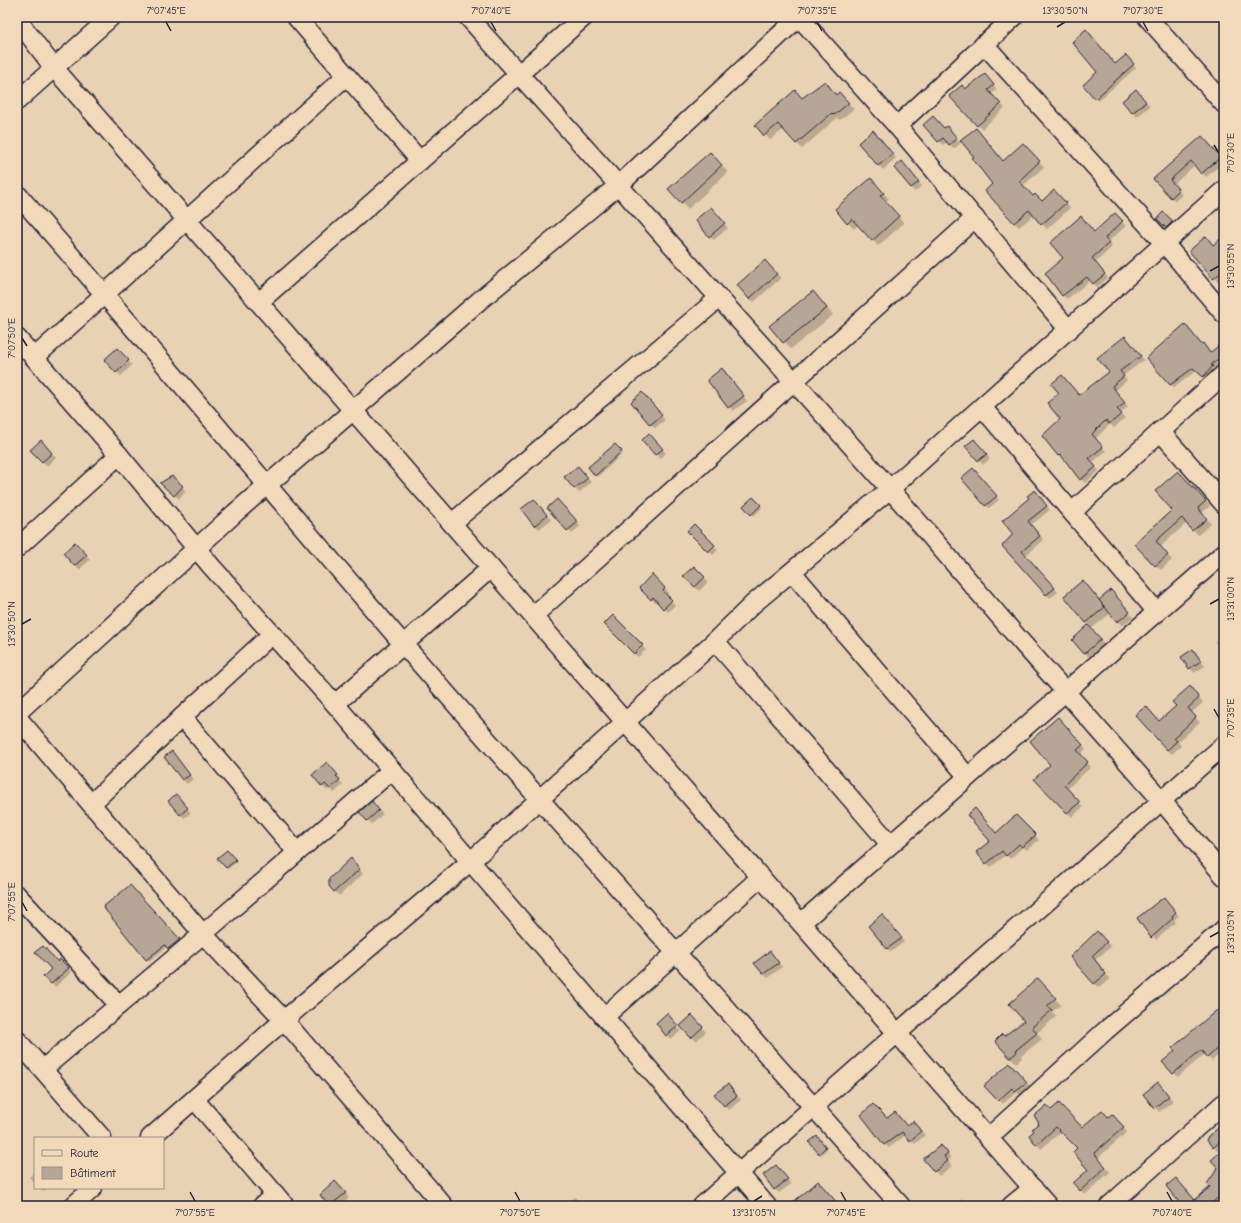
<svg xmlns="http://www.w3.org/2000/svg" width="1241" height="1223" font-family="'Comic Neue',sans-serif">
<rect width="100%" height="100%" fill="#e9d2b4"/>
<filter id="ink" filterUnits="userSpaceOnUse"><feTurbulence type="fractalNoise" baseFrequency=".025" numOctaves="2"/><feDisplacementMap in="SourceGraphic" scale="8" xChannelSelector="R" yChannelSelector="G"/><feConvolveMatrix kernelMatrix="1 2 1 2 8 2 1 2 1" color-interpolation-filters="sRGB"/></filter>
<g filter="url(#ink)">
<g fill="#0003">
<polygon points="1129,59 1136,68 1098,101 1084,86"/>
<polygon points="985,75 997,90 991,94 1005,108 982,129 951,96 966,90"/>
<polygon points="1140,95 1150,106 1137,117 1123,101"/>
<polygon points="836,96 844,99 854,109 840,120 837,118 802,149 784,129 770,140 756,125 803,99"/>
<polygon points="924,125 951,132 961,143 954,149 947,142 943,145"/>
<polygon points="877,136 896,158 883,170 859,143"/>
<polygon points="1206,141 1224,162 1206,177 1195,165 1173,185 1182,195 1175,201 1154,179"/>
<polygon points="1028,149 1044,167 1023,186 1033,197 1042,202 1059,196 1070,208 1047,229 1034,215 1019,227 1014,222 993,184 1003,162"/>
<polygon points="716,160 728,172 688,209 682,202"/>
<polygon points="906,167 922,186 915,192 911,188"/>
<polygon points="871,179 889,199 885,202 904,223 878,246 858,225 854,229 848,223"/>
<polygon points="715,212 728,228 714,240 709,236"/>
<polygon points="1163,214 1174,224 1168,229 1158,219"/>
<polygon points="1115,215 1126,226 1108,242 1112,247 1095,263 1108,278 1097,287 1091,280 1067,299 1063,295 1095,233"/>
<polygon points="1224,237 1224,277 1218,282 1214,278 1213,246"/>
<polygon points="769,266 781,278 754,302 749,298"/>
<polygon points="813,292 833,315 791,349 771,326"/>
<polygon points="1129,341 1144,360 1123,376 1127,380 1115,391 1128,407 1120,413 1125,418 1114,428 1110,424 1095,439 1106,451 1092,463 1099,471 1085,483 1064,458 1059,455 1062,419 1080,396 1111,372"/>
<polygon points="1203,344 1211,354 1224,345 1224,361 1214,369 1215,371 1207,380 1197,370 1174,388 1147,358"/>
<polygon points="117,349 132,365 121,376 105,360"/>
<polygon points="726,373 747,401 733,411 708,380"/>
<polygon points="646,398 665,420 655,428 651,424"/>
<polygon points="653,439 666,453 660,459 643,440"/>
<polygon points="41,442 56,457 47,466 32,450"/>
<polygon points="978,444 990,459 983,465 967,447"/>
<polygon points="615,445 623,453 598,477 590,467"/>
<polygon points="582,472 591,482 579,493 566,478"/>
<polygon points="1178,472 1210,506 1202,513 1211,524 1198,535 1187,523 1160,547 1172,560 1161,570 1136,544 1173,510"/>
<polygon points="976,473 999,500 989,508 985,505"/>
<polygon points="171,477 186,491 179,499 161,483"/>
<polygon points="1035,491 1050,510 1031,525 1044,540 1025,556 1058,592 1050,598 1003,546 1014,534"/>
<polygon points="753,498 762,508 754,516 745,506"/>
<polygon points="538,504 551,520 539,529 535,525"/>
<polygon points="561,504 580,526 572,534 549,508"/>
<polygon points="694,526 718,550 713,555 689,531"/>
<polygon points="79,548 90,560 79,570 64,553"/>
<polygon points="694,567 708,582 699,591 685,576"/>
<polygon points="652,576 669,593 666,595 675,605 668,612 658,601 656,603 640,588"/>
<polygon points="1115,596 1133,617 1122,626 1111,613 1091,629 1104,644 1089,657 1073,640 1090,626 1086,622"/>
<polygon points="613,617 646,650 638,657 605,624"/>
<polygon points="1224,634 1224,652 1215,642"/>
<polygon points="17,649 22,654 17,658"/>
<polygon points="1193,650 1205,666 1194,673 1182,657"/>
<polygon points="1194,692 1203,703 1191,713 1200,722 1178,742 1181,746 1172,754 1167,750 1160,722"/>
<polygon points="1062,722 1086,749 1080,755 1091,767 1067,789 1083,807 1072,817 1035,779 1051,765"/>
<polygon points="165,757 176,757 193,779 187,784"/>
<polygon points="331,768 341,779 339,781 343,785 334,793 330,788 327,791 313,775"/>
<polygon points="180,800 191,813 184,818 180,814"/>
<polygon points="1224,803 1224,813 1219,807"/>
<polygon points="376,807 383,814 372,824 367,820"/>
<polygon points="1015,817 1039,840 1027,850 1023,847 1010,859 1006,855 991,867 987,863 991,841"/>
<polygon points="227,851 237,862 228,869 219,858"/>
<polygon points="355,864 363,874 339,896 330,886"/>
<polygon points="130,886 182,941 171,950 167,947 149,961 147,959"/>
<polygon points="1164,898 1179,916 1174,920 1176,922 1156,940 1138,918"/>
<polygon points="886,918 904,942 891,952 869,926"/>
<polygon points="1102,937 1111,947 1095,960 1110,979 1099,988 1071,957"/>
<polygon points="770,953 782,967 768,978 763,974"/>
<polygon points="60,961 72,972 55,987 44,977"/>
<polygon points="1043,985 1061,1005 1052,1012 1057,1016 1037,1033 1042,1039 1021,1056 1022,1058 1016,1063 1011,1057 1004,1038 1025,1021"/>
<polygon points="1224,1018 1224,1049 1212,1061 1205,1054 1178,1077 1164,1062"/>
<polygon points="671,1019 681,1031 671,1039 667,1035"/>
<polygon points="696,1021 706,1032 696,1041 692,1037"/>
<polygon points="1014,1068 1030,1086 1020,1095 1017,1092 1003,1104 986,1086"/>
<polygon points="1158,1083 1173,1101 1159,1112 1144,1094"/>
<polygon points="732,1089 741,1100 729,1110 716,1095"/>
<polygon points="1052,1111 1083,1128 1108,1118 1117,1120 1127,1132 1098,1158 1110,1172 1085,1195 1081,1190 1089,1170 1079,1148 1062,1131 1041,1149 1037,1144 1035,1131"/>
<polygon points="887,1120 907,1127 913,1122 925,1135 915,1144 906,1135 889,1148 885,1144"/>
<polygon points="1224,1134 1224,1146 1218,1151 1214,1147"/>
<polygon points="816,1138 827,1149 821,1155 811,1143"/>
<polygon points="945,1150 951,1158 948,1161 952,1166 939,1176 925,1159"/>
<polygon points="1224,1152 1224,1206 1204,1206 1220,1168"/>
<polygon points="776,1166 791,1184 779,1193 775,1189"/>
<polygon points="35,1172 35,1183 29,1177"/>
<polygon points="340,1187 349,1198 340,1206 331,1206 321,1195"/>
<polygon points="39,1188 48,1188 43,1192"/>
<polygon points="575,1197 579,1201 583,1206 571,1206 568,1202"/>
<polygon points="962,1199 969,1206 954,1206"/>
</g>
<g fill="#b7a696" stroke="#22223b">
<polygon points="1086,29 1115,64 1126,55 1134,64 1095,99 1083,85 1097,72 1072,42"/>
<polygon points="985,74 994,85 988,90 1001,104 977,126 949,96 962,85 965,89"/>
<polygon points="825,81 836,95 839,92 849,103 834,115 832,113 796,144 778,124 764,136 755,125 795,90 802,98"/>
<polygon points="1136,89 1146,102 1132,113 1122,101"/>
<polygon points="933,116 944,128 947,126 957,138 949,145 943,138 938,142 923,125"/>
<polygon points="976,128 1003,161 1023,143 1040,161 1019,181 1033,196 1035,194 1042,201 1054,190 1066,203 1041,225 1029,210 1014,223 985,191 992,184 972,158 974,157 960,140"/>
<polygon points="873,130 893,154 878,166 858,143"/>
<polygon points="1202,136 1221,157 1201,174 1191,161 1170,180 1179,190 1171,198 1153,179"/>
<polygon points="710,152 722,165 681,203 668,189"/>
<polygon points="902,161 919,182 911,188 894,168"/>
<polygon points="871,178 884,193 880,195 899,216 872,241 852,219 847,224 835,209"/>
<polygon points="711,207 725,223 709,237 695,220"/>
<polygon points="1163,212 1173,221 1166,228 1157,219"/>
<polygon points="1115,213 1123,221 1105,238 1109,243 1092,258 1105,274 1093,284 1087,277 1062,296 1045,273 1063,258 1050,243 1081,216 1094,232"/>
<polygon points="1206,236 1213,245 1224,236 1224,270 1213,279 1189,251"/>
<polygon points="765,260 777,274 749,299 737,285"/>
<polygon points="813,291 827,308 783,343 769,326"/>
<polygon points="1185,324 1201,344 1203,343 1210,353 1224,341 1224,354 1211,365 1213,366 1203,377 1193,368 1170,385 1146,358"/>
<polygon points="1125,336 1141,356 1120,371 1124,376 1112,386 1125,403 1117,409 1122,414 1109,424 1106,420 1092,434 1103,447 1089,458 1096,467 1080,480 1060,454 1058,456 1042,436 1060,419 1047,403 1059,393 1051,384 1062,375 1079,395 1109,372 1097,358"/>
<polygon points="117,348 129,360 116,373 104,360"/>
<polygon points="722,368 744,396 728,408 707,380"/>
<polygon points="642,392 662,415 650,425 631,402"/>
<polygon points="649,433 663,449 655,455 642,440"/>
<polygon points="974,439 987,454 978,461 965,446"/>
<polygon points="41,440 52,453 42,462 30,450"/>
<polygon points="615,444 622,451 595,476 588,467"/>
<polygon points="578,466 588,478 574,489 564,477"/>
<polygon points="973,468 997,496 985,506 961,478"/>
<polygon points="1178,471 1206,501 1198,508 1207,519 1192,531 1182,518 1156,541 1168,555 1155,566 1134,544 1172,510 1155,491"/>
<polygon points="172,476 183,486 174,496 160,483"/>
<polygon points="1035,490 1047,506 1028,521 1040,536 1022,551 1055,588 1046,595 1002,546 1013,534 1002,521 1029,498 1027,496"/>
<polygon points="753,497 761,505 751,515 743,506"/>
<polygon points="534,499 547,515 534,526 521,509"/>
<polygon points="557,499 578,522 567,531 547,508"/>
<polygon points="694,524 715,545 708,552 687,531"/>
<polygon points="75,542 87,555 74,566 63,553"/>
<polygon points="694,566 705,577 695,587 683,576"/>
<polygon points="652,574 665,588 663,591 672,600 663,609 653,597 651,600 639,588"/>
<polygon points="1083,580 1105,607 1086,623 1064,596"/>
<polygon points="1111,590 1130,612 1117,622 1099,600"/>
<polygon points="613,615 643,645 634,654 604,624"/>
<polygon points="1088,625 1101,639 1084,654 1072,640"/>
<polygon points="1193,649 1201,661 1189,669 1181,657"/>
<polygon points="1190,686 1199,698 1188,708 1196,717 1174,738 1177,741 1167,750 1135,715 1146,706 1159,721 1176,706 1172,702"/>
<polygon points="1058,717 1083,745 1077,750 1088,762 1064,785 1080,802 1067,813 1034,779 1050,765 1030,741"/>
<polygon points="172,751 190,775 182,780 164,757"/>
<polygon points="327,762 338,775 336,776 340,780 330,789 325,784 322,787 312,775"/>
<polygon points="176,794 188,808 180,815 168,801"/>
<polygon points="372,801 379,810 367,821 359,812"/>
<polygon points="975,808 996,833 1016,815 1036,835 1022,847 1019,844 1006,856 1002,851 986,864 976,852 990,841 967,815"/>
<polygon points="227,850 236,860 226,868 217,858"/>
<polygon points="351,858 360,869 334,892 329,886 329,879"/>
<polygon points="130,885 180,939 168,949 165,945 146,960 103,907"/>
<polygon points="1164,897 1176,912 1172,916 1173,918 1151,938 1137,918"/>
<polygon points="882,914 902,938 887,949 868,926"/>
<polygon points="1097,931 1107,942 1092,956 1106,974 1094,984 1070,957"/>
<polygon points="43,946 58,962 60,959 69,968 51,984 43,977 51,969 35,952"/>
<polygon points="770,951 779,963 763,974 754,963"/>
<polygon points="1038,978 1056,998 1047,1006 1052,1010 1032,1027 1037,1033 1016,1050 1017,1052 1010,1058 995,1041 1002,1034 1004,1036 1024,1021 1009,1004"/>
<polygon points="1217,1010 1224,1017 1224,1042 1207,1058 1201,1050 1173,1074 1162,1062 1175,1051 1172,1048"/>
<polygon points="667,1013 678,1026 666,1036 656,1023"/>
<polygon points="692,1015 703,1027 691,1038 680,1026"/>
<polygon points="1010,1063 1027,1082 1015,1091 1012,1088 998,1101 984,1086"/>
<polygon points="1158,1082 1169,1096 1154,1108 1143,1094"/>
<polygon points="728,1084 737,1096 724,1106 714,1094"/>
<polygon points="1059,1103 1082,1127 1102,1110 1108,1117 1112,1114 1124,1127 1094,1153 1106,1167 1080,1191 1073,1183 1088,1170 1073,1152 1077,1148 1056,1127 1036,1145 1029,1135 1034,1131 1032,1129 1039,1123 1034,1116 1047,1105 1051,1110"/>
<polygon points="873,1104 887,1118 895,1112 907,1126 913,1121 921,1131 910,1141 902,1132 884,1145 861,1115"/>
<polygon points="1219,1127 1224,1133 1224,1138 1213,1148 1206,1139"/>
<polygon points="817,1136 826,1147 819,1154 809,1142"/>
<polygon points="941,1145 948,1153 944,1156 948,1161 934,1172 923,1159"/>
<polygon points="1224,1149 1224,1193 1208,1206 1182,1206 1166,1186 1176,1178 1195,1200 1210,1187 1207,1184 1218,1168 1211,1160"/>
<polygon points="776,1165 788,1179 774,1190 763,1175"/>
<polygon points="335,1181 346,1193 329,1206 320,1195"/>
<polygon points="818,1181 840,1206 788,1206 807,1191"/>
</g>
<g fill="none" stroke-linecap="round" stroke-linejoin="round">
<defs>
<g id="minor">
<polyline points="296,17 420,161"/>
<polyline points="468,17 890,489 1018,638 1162,801 1224,876"/>
<polyline points="799,17 897,126 1069,330"/>
<polyline points="1147,17 1224,104"/>
<polyline points="17,19 54,68 1048,1206"/>
<polyline points="984,44 1164,243 1224,314"/>
<polyline points="17,101 111,17"/>
<polyline points="897,126 1014,17"/>
<path d="M17,194C148,342 274,495 404,645C568,834 736,1018 901,1206"/>
<polyline points="259,302 584,17"/>
<polyline points="17,338 119,455 211,566 335,704 767,1206"/>
<polyline points="35,357 346,76"/>
<polyline points="982,407 1157,612"/>
<polyline points="1160,431 1224,504"/>
<polyline points="1072,512 1224,374"/>
<polyline points="452,523 718,299"/>
<polyline points="17,548 119,455"/>
<polyline points="792,572 968,777"/>
<polyline points="533,616 975,218"/>
<polyline points="271,635 182,717 91,804 203,934 284,1020 444,1206"/>
<polyline points="715,641 890,844"/>
<polyline points="335,704 491,568"/>
<polyline points="17,713 235,513 479,301 619,185 799,17"/>
<polyline points="17,717 91,804"/>
<polyline points="182,717 297,852"/>
<polyline points="17,895 119,1005"/>
<polyline points="801,923 1224,553"/>
<polyline points="604,1017 761,877"/>
<polyline points="17,1040 102,1138"/>
<polyline points="43,1069 203,934 392,770"/>
<polyline points="195,1100 275,1194"/>
<polyline points="989,1137 1105,1031 1224,929"/>
<polyline points="150,1138 284,1020 471,861 715,641 753,604 890,489 1224,190"/>
<polyline points="73,1206 93,1188"/>
<polyline points="262,1206 275,1194 285,1206"/>
<path d="M702,1206C875,1051 1051,900 1224,745"/>
<polyline points="1011,1206 1033,1188"/>
<polyline points="1109,1206 1224,1103"/>
</g>
</defs>
<use href="#minor" stroke="#22223b" stroke-width="21"/>
<use href="#minor" stroke="#f1d9b9" stroke-width="18"/>
</g>
</g>
<path fill="none" stroke="#22223b" stroke-width="1.5" d="M166,22L171,31M491,22L496,31M817,22L822,31M1143,22L1148,31M1057,27L1065,22M1214,145L1219,153M1210,271L1219,266M22,338L27,346M1210,604L1219,599M22,624L31,619M1214,709L1219,718M22,902L27,911M1210,937L1219,932M190,1192L195,1201M515,1192L520,1201M841,1192L846,1201M1167,1192L1172,1201M754,1201L762,1196"/>
<rect width="1241" height="1223" fill="none" stroke="#f1d9b9" stroke-width="44"/>
<rect x="34" y="1137" width="130" height="52" fill="#f1d9b9" stroke="#9e9087"/>
<rect x="42" y="1150" width="20" height="6" fill="#f1d9b9" stroke="#9e9087"/>
<text x="70" y="1157" font-size="12" fill="#22223b">Route</text>
<rect x="42" y="1167" width="20" height="12" fill="#b7a696" stroke="#9e9087"/>
<text x="70" y="1177" font-size="12" fill="#22223b">Bâtiment</text>
<rect x="22" y="22" width="1197" height="1179" fill="none" stroke="#22223b" stroke-width="1.5"/>
<g font-size="10" text-anchor="middle" fill="#22223b">
<text x="166" y="14">7°07'45"E</text>
<text x="491" y="14">7°07'40"E</text>
<text x="817" y="14">7°07'35"E</text>
<text x="1065" y="14">13°30'50"N</text>
<text x="1143" y="14">7°07'30"E</text>
<text transform="translate(1230 153) rotate(-90)" y="4">7°07'30"E</text>
<text transform="translate(1230 266) rotate(-90)" y="4">13°30'55"N</text>
<text transform="translate(11 338) rotate(-90)" y="4">7°07'50"E</text>
<text transform="translate(1230 599) rotate(-90)" y="4">13°31'00"N</text>
<text transform="translate(11 624) rotate(-90)" y="4">13°30'50"N</text>
<text transform="translate(1230 718) rotate(-90)" y="4">7°07'35"E</text>
<text transform="translate(11 902) rotate(-90)" y="4">7°07'55"E</text>
<text transform="translate(1230 932) rotate(-90)" y="4">13°31'05"N</text>
<text x="195" y="1216">7°07'55"E</text>
<text x="520" y="1216">7°07'50"E</text>
<text x="754" y="1216">13°31'05"N</text>
<text x="846" y="1216">7°07'45"E</text>
<text x="1172" y="1216">7°07'40"E</text>
</g>
</svg>
